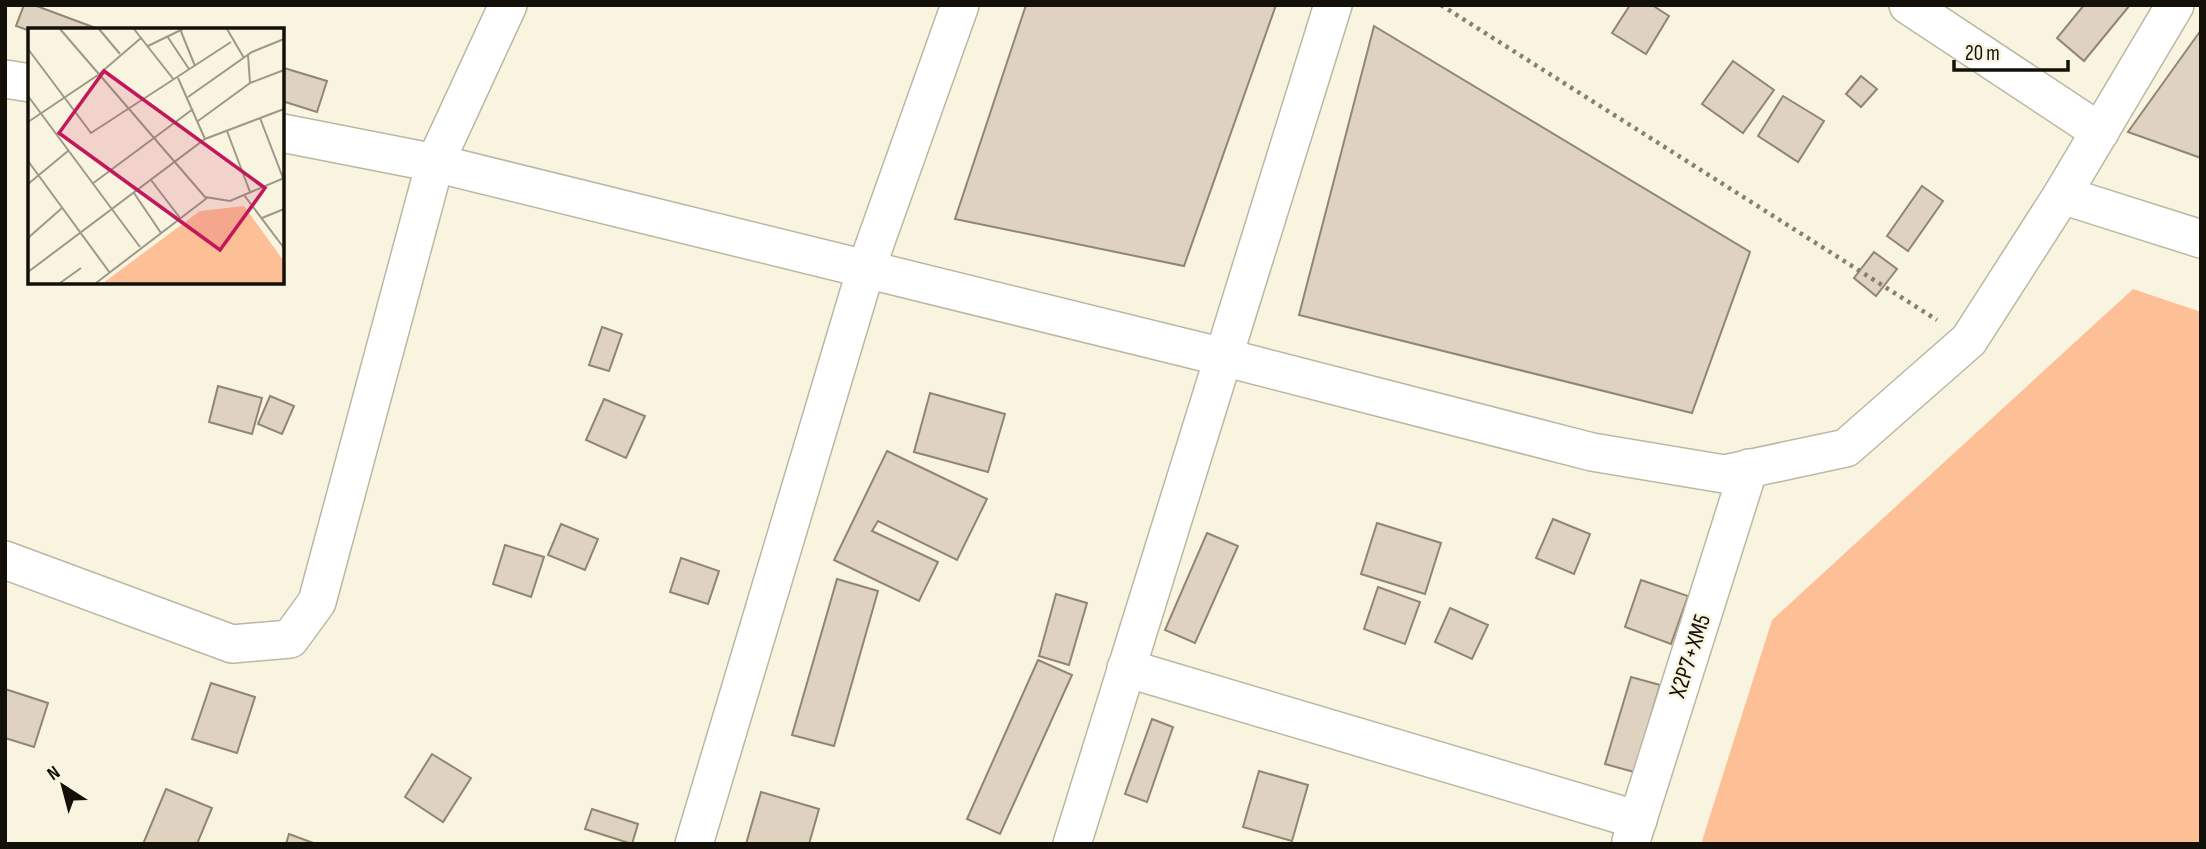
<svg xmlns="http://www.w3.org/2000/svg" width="2206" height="849" font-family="'Sofia Sans Condensed',sans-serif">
<rect width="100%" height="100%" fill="#f9f4df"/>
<polygon fill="#fdc096" points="2133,289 2201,312 2201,844 1701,844 1772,620"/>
<g fill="#e0d2c0" stroke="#918574" stroke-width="2">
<polygon points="24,5 34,5 101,30 30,31 16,26"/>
<polygon points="1026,5 1276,5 1184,266 955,219"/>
<polygon points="1630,5 1652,5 1669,16 1646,54 1612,33"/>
<polygon points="2084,5 2130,5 2084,61 2057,38"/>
<polygon points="1374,26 1750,252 1692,413 1299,315"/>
<polygon points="2201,30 2201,158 2128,132"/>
<polygon points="1733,61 1774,90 1743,133 1702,104"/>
<polygon points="284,68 327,81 317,112 282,101"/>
<polygon points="1861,76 1877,89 1861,107 1846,94"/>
<polygon points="1783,96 1824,121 1798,162 1758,136"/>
<polygon points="1922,186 1943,201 1908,251 1887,236"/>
<polygon points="1874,252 1897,269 1876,296 1854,278"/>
<polygon points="602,327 622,334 609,371 589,365"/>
<polygon points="218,386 262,398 252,434 209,422"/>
<polygon points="930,393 1005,414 988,472 914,452"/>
<polygon points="270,396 294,406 282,434 258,424"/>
<polygon points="604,399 645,416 626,458 586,440"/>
<polygon points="887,451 987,499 957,560 878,521 872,531 938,562 919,601 834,560"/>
<polygon points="1553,519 1590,534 1574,574 1536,558"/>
<polygon points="1377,523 1441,543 1425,594 1361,574"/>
<polygon points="561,524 598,539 585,570 548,555"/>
<polygon points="1207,533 1238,546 1195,643 1165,630"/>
<polygon points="505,545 544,557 531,597 493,584"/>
<polygon points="681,558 719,571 708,604 670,592"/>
<polygon points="837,579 878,591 834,746 792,735"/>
<polygon points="1641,580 1688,596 1671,644 1625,627"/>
<polygon points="1378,587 1420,602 1405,644 1364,629"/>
<polygon points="1056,594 1087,603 1069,665 1039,656"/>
<polygon points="1450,608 1488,625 1472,659 1435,642"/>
<polygon points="1038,660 1072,675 1000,834 967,819"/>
<polygon points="1631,677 1660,685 1634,772 1605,764"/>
<polygon points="211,683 255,697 237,753 192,739"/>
<polygon points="5,689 48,703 34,747 5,738"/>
<polygon points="1152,719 1173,727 1147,802 1125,794"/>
<polygon points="432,754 471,778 443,822 405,797"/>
<polygon points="1259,771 1308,785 1292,841 1243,827"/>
<polygon points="166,789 212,808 197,844 143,844"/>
<polygon points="761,792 819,809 809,844 746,844"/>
<polygon points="592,809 638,824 632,844 585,829"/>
<polygon points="289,834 316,844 286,844"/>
</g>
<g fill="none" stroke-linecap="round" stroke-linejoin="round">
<defs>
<g id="minor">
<polyline points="1908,5 2100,132"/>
<polyline points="5,79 30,83"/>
<polyline points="282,133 435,163 1223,357 1592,452 1724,474 1846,448 1969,340 2062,195 2175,5"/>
<polyline points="2062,195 2201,239"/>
<polyline points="5,560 232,644 290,639 317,602 435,163 508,5"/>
<polyline points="1126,668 1638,820"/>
<polyline points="1631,841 1749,468"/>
<polyline points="694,844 866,269 960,5"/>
<polyline points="1072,844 1333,5"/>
</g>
</defs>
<use href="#minor" stroke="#bcb7a3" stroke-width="40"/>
<polyline stroke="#848173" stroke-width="4.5" stroke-dasharray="3.5 5" stroke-linecap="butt" points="1441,5 1937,320"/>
<use href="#minor" stroke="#fff" stroke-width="37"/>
</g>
<g text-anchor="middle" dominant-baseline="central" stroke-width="5" stroke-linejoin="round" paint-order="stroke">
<g font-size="24" fill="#121009" stroke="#f9f4df">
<text transform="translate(1690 656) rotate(-72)">X2P7+XM5</text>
</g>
</g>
<g transform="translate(28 28)">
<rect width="256" height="256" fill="#f9f4df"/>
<path d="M216,178L255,232V255H75L172,183Z" fill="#fdc096"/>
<path fill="none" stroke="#9d9989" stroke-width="2" d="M32,1L177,169L202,173L256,150M71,1L92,26M106,1L146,52M152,1L167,38M199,1L216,30M139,8L161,41M120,18L155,1M0,21L63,105L203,14M150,50L177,111M222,55L256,42M0,68L112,219M160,69L224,24L256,11M232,90L255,150M170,93L222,55L220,27M0,94L70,47L113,10M199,103L222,164M0,133L82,245M123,152L152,190M0,156L40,123M64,156L165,81M106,165L133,205M216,167L256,220M234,190L256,181M0,210L34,180M0,244L177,111L256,81M32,255L53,240M68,255L179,170"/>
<path fill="#c2185b" fill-opacity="0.15" stroke="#c2185b" stroke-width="3.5" d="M76,43L237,160L192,222L31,105Z"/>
<rect width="256" height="256" fill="none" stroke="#121009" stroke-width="3.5"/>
</g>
<rect width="2206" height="849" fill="none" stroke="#121009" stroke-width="14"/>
<g transform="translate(63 786) rotate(324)" stroke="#f9f4df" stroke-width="5" paint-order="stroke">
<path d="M0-5L12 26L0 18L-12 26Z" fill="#121009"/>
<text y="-10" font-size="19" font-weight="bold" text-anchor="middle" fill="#121009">N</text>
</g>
<path d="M1954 60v10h114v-10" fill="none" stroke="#121009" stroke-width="3.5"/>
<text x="1965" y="60" font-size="21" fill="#121009" stroke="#f9f4df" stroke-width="5" paint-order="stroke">20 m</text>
</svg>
